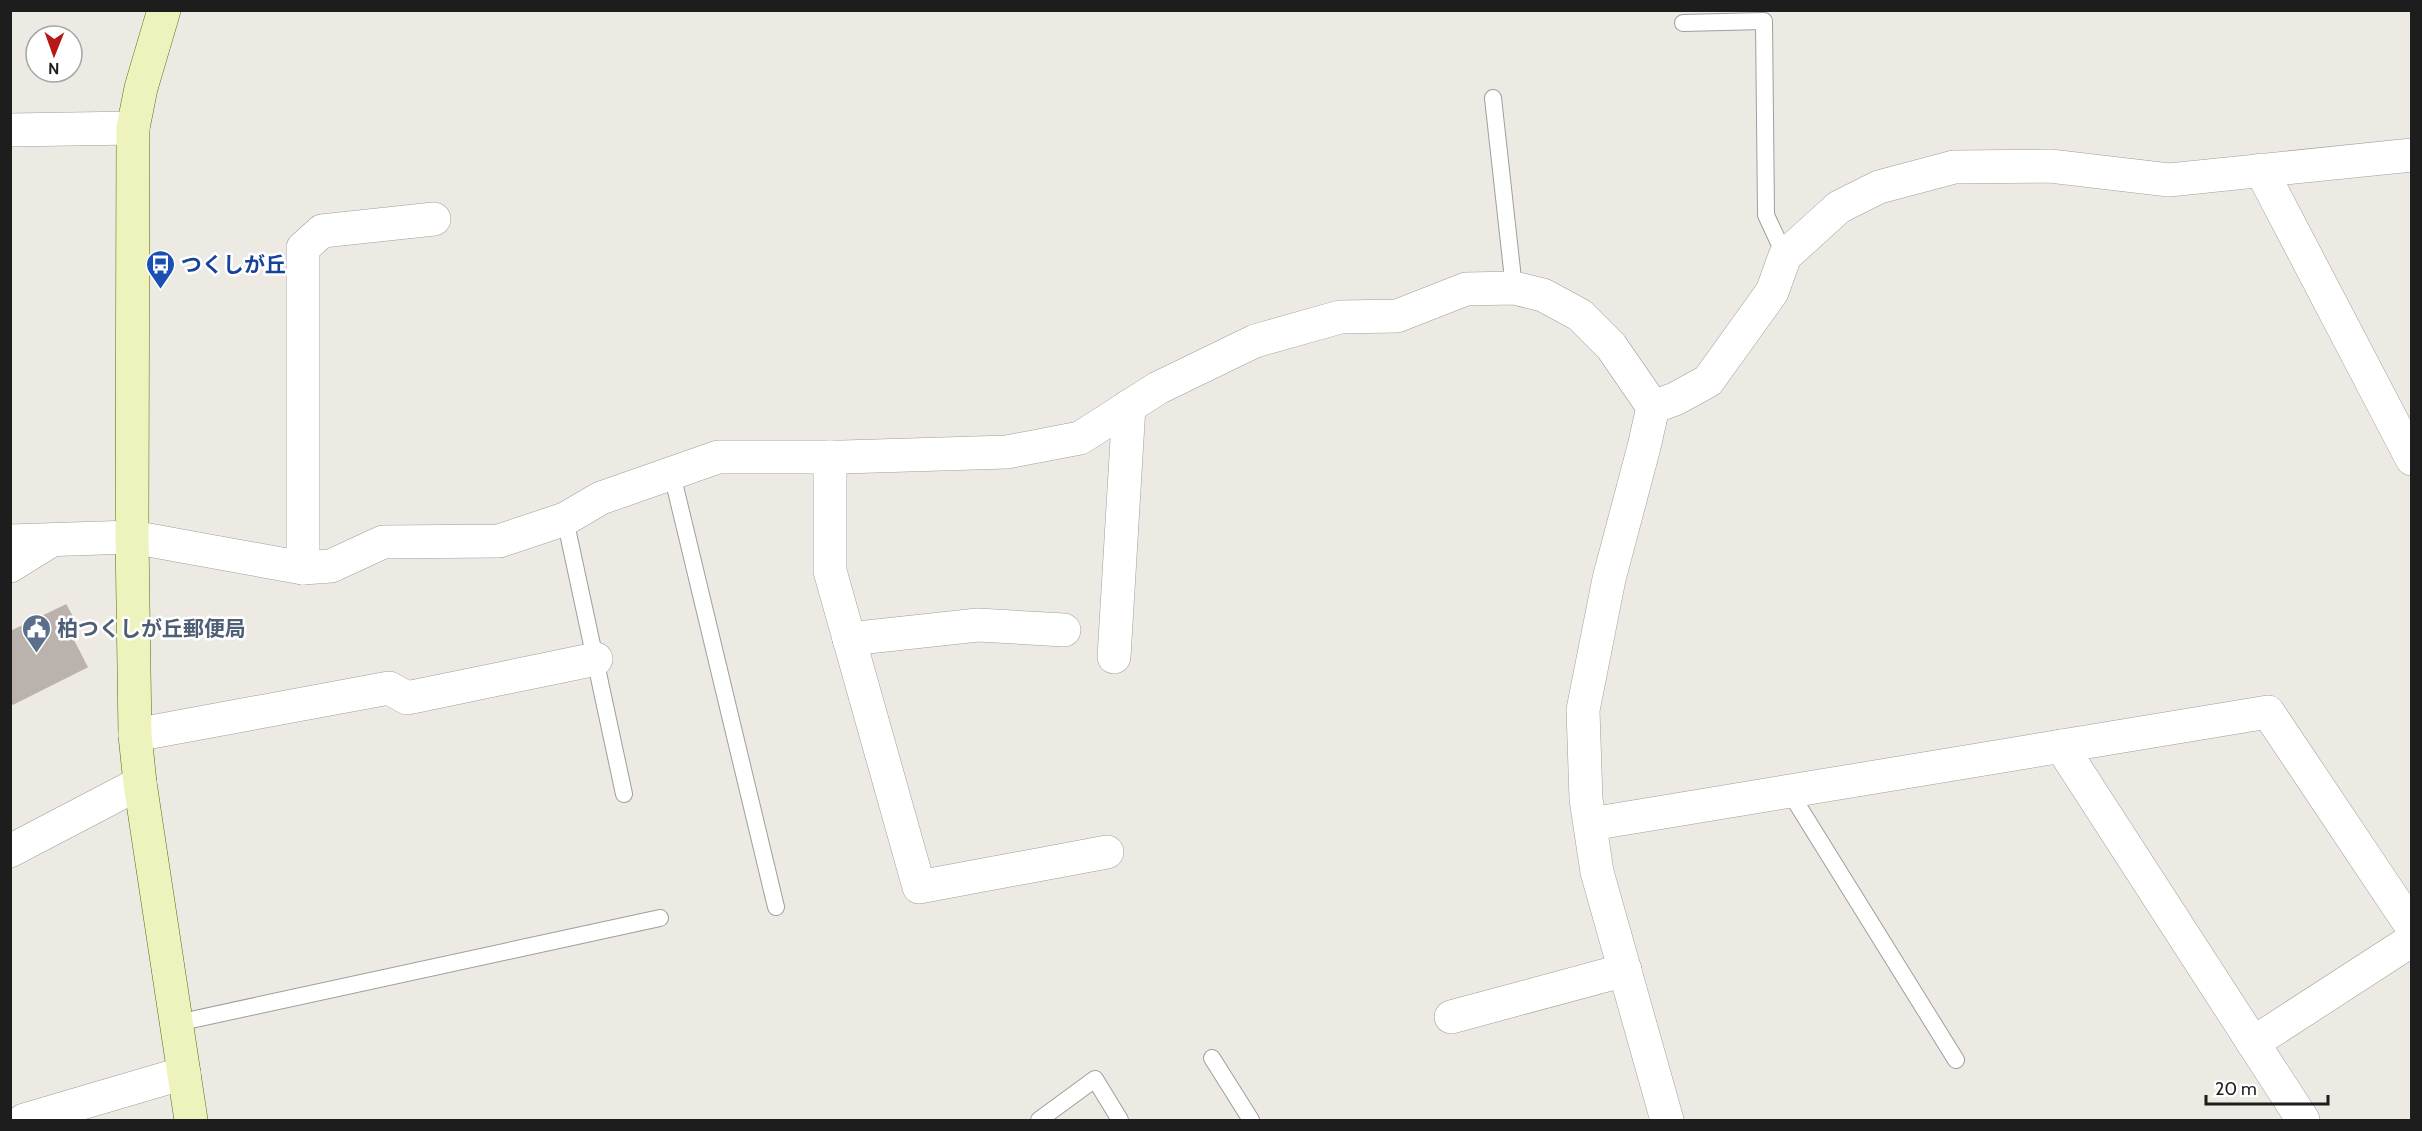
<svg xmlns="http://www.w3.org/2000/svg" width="2422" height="1131" font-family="Cabin,'Noto Sans JP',sans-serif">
<rect width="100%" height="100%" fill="#edeae3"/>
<polygon fill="#bab3ad" stroke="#bdb1a7" stroke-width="1.5" points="66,605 76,624 67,628 87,667 13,704 10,699 10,632"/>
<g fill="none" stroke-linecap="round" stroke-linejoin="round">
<defs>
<g id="lane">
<polyline points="1683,23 1764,21 1766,215 1785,256"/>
<polyline points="1493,98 1514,288"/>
<polyline points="672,474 776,907"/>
<polyline points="565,519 624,794"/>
<polyline points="1789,791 1956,1060"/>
<polyline points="177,1023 660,918"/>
<polyline points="1212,1058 1251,1120"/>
<polyline points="1039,1120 1095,1079 1120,1120"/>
</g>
<g id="street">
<polyline points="10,130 133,128"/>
<polyline points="2261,170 2412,459"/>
<polyline points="1653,407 1675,399 1708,381 1772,292 1785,256 1839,207 1879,187 1954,167 2050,166 2169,180 2412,155"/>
<polyline points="830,457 830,571 919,887 1107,852"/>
<polyline points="10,541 132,537 303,568 331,566 383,542 499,541 565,519 601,498 718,457 843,457 1007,452 1080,438 1158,388 1255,341 1340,317 1397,316 1466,289 1514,288 1543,295 1580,315 1611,346 1653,407 1644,447 1609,579 1583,710 1586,799 1597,872 1667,1120"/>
<polyline points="10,566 52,540"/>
<polyline points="303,568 303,248 322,231 434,219"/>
<polyline points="849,639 978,625 1064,630"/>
<polyline points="1114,657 1129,406"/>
<polyline points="135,735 389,688 407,698 596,659"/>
<polyline points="2061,746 2303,1120"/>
<polyline points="1591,824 2268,712 2412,927"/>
<polyline points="10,851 140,783"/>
<polyline points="1451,1017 1625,970"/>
<polyline points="2253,1043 2412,940"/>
<polyline points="24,1120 184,1073"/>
</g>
<polyline id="secondary" points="164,10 141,88 133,128 132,537 135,735 140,783 191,1120"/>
</defs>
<use href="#lane" stroke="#9e9e9e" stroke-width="18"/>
<use href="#street" stroke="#9e9e9e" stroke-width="34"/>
<use href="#secondary" stroke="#5c6710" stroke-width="34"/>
<use href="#lane" stroke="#fff" stroke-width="16"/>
<use href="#street" stroke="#fff" stroke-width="33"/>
<use href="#secondary" stroke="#eef2bc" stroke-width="33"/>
</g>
<defs>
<symbol id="bus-pin" viewBox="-11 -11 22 30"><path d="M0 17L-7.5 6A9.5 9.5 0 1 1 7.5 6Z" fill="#1a4fb4" stroke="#fff"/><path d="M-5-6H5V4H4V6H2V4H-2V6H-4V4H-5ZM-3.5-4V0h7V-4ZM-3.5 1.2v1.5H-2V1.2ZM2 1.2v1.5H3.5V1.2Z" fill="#fff"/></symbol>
<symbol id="civic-pin" viewBox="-11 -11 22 30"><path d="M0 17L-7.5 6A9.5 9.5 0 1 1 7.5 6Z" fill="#5c6f8a" stroke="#fff"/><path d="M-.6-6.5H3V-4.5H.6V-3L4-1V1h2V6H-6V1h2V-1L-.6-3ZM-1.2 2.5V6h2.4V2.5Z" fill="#fff"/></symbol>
</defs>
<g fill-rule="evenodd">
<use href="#bus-pin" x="144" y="248" width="33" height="45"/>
<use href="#civic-pin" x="20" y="612" width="33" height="45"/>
</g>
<g text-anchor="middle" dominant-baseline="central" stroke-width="5" stroke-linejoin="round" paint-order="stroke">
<g font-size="21" font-weight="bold" fill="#164399" stroke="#fff" text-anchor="start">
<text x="181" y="264">つくしが丘</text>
</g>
<g font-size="21" font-weight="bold" fill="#4e5e75" stroke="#fff" text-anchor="start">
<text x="57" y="628">柏つくしが丘郵便局</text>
</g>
</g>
<rect width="2422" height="1131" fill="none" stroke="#1d1d1d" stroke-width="24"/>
<g transform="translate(54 54) rotate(181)"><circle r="28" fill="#ffffff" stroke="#a5a5a5" stroke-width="1.5"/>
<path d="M0-4.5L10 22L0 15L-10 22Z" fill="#b51815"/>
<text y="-9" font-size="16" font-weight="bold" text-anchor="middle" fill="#1d1d1d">N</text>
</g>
<path d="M2206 1095v9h122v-9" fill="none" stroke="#1d1d1d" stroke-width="3"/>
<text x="2215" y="1095" font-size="18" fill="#1d1d1d" stroke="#ffffff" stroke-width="4.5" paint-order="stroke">20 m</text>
</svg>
